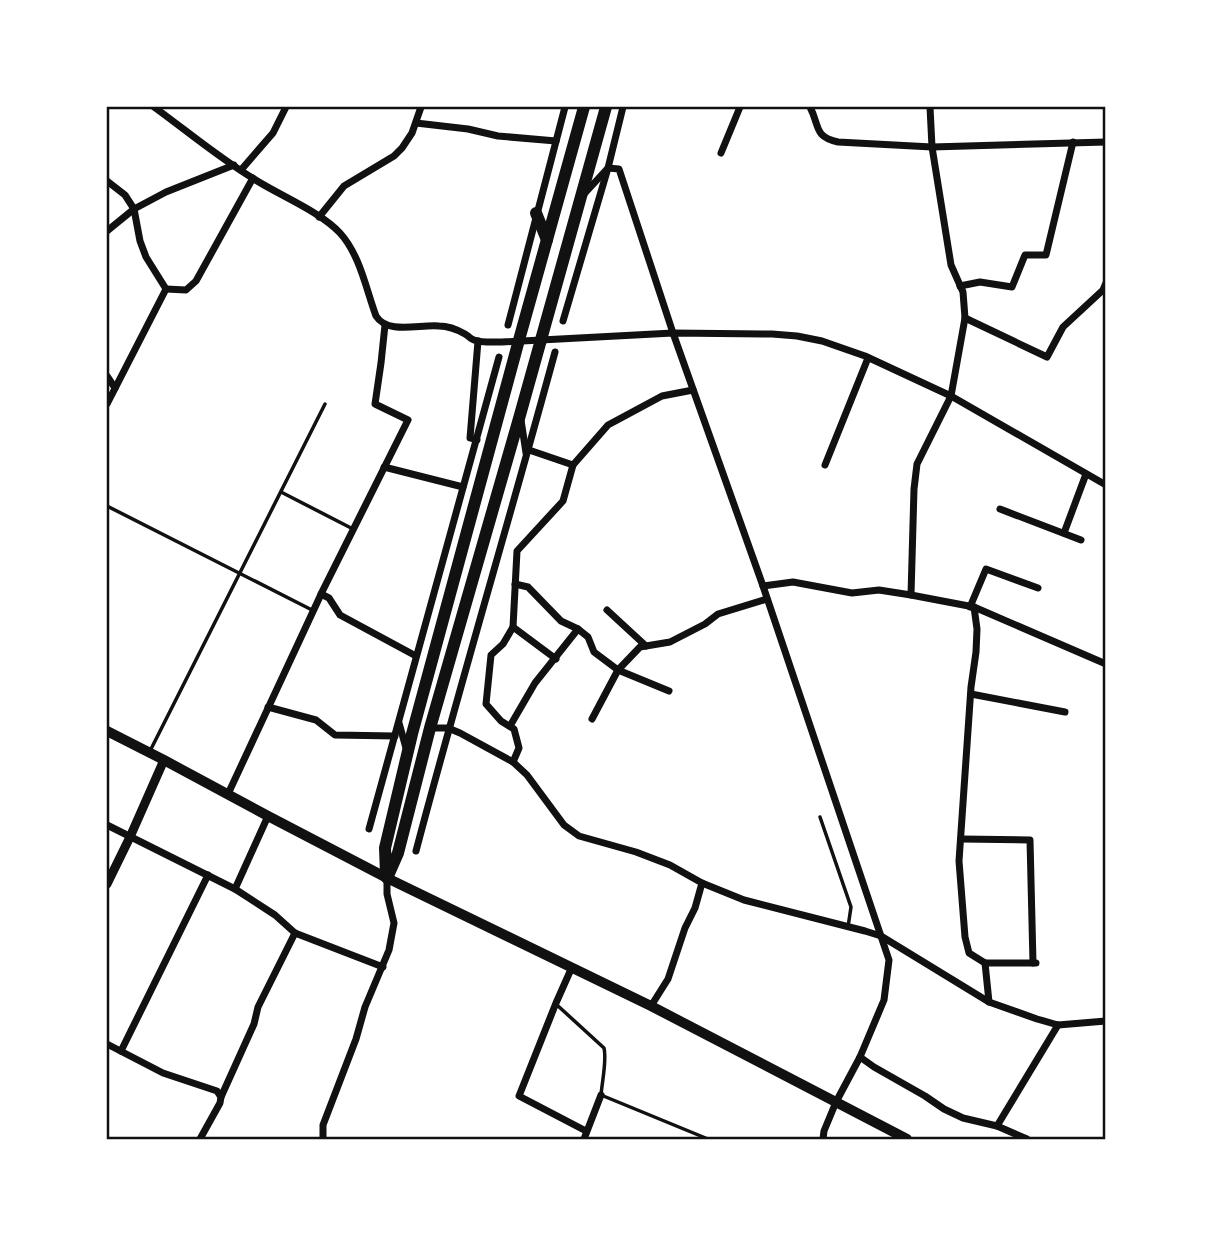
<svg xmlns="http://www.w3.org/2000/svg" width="1213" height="1246" font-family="'Nunito Sans',sans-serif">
<rect width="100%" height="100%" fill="#fff"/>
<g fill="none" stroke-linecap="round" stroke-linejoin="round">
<g stroke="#111" stroke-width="3.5">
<polyline points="281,492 353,529"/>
<polyline points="107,506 312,610"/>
<polyline points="150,751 325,404"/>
<polyline points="820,817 851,907 848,927"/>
<path d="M557,1005L604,1048C607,1060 602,1082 601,1095L708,1139"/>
</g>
<g stroke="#111" stroke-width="7">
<path d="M154,107C187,131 219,158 254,179C279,195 321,212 340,233C360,255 366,289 376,316C388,335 420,324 439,326C447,326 458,330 465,334C472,338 467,337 474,340C482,343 493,342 502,342L673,333L772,334L797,336L822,341L865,356L951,396L1106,485"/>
<path d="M810,107C820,126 813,136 838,142L932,147L1106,142"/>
<polyline points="416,123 468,129 498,136 556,141"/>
<polyline points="721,153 740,107"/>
<polyline points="241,170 273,133 286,107"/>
<polyline points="107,181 125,195 134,209 140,241 146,257 166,289 107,404"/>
<polyline points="585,193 608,168 619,169 673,333 763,586 889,960 884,1000 860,1057 836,1102 824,1131 823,1139"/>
<polyline points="319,217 344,186 394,156 402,148 412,133 421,107"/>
<polyline points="107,231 134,209 166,192 234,165"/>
<polyline points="960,286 980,282 1012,287 1025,255 1046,255 1073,142"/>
<polyline points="166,289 186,290 196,281 253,178"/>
<polyline points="965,318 1047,357 1063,327 1103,290 1106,283"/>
<polyline points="563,321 608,168 623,107"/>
<polyline points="508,325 565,107"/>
<polyline points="107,376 115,388"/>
<polyline points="521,420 526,453"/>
<polyline points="477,440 470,438 478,341"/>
<polyline points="529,450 573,465"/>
<polyline points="825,465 868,358"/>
<polyline points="384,467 463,487"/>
<polyline points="1000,509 1081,540"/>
<polyline points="1064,533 1086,474"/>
<polyline points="515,584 528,587 561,621 578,629 588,637 594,652 618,670 669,691"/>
<polyline points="763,586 793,582 852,593 879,590 911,595 974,607 1106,664"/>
<polyline points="321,594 329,598 340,615 416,656"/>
<polyline points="911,595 914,489 917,464 951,396 965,318 963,292 951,265 932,147 930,107"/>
<polyline points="970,607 986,569 1038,588"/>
<polyline points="974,607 977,629 976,652 971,687 959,861 965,937 969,953 985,963 1036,963"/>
<polyline points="607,610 646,646"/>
<polyline points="513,627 556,659"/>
<polyline points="971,694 1065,712"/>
<polyline points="268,707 316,720 335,735 395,736"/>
<polyline points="592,719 618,670 640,647 670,642 705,624 718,614 767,599"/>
<polyline points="399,723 406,748"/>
<polyline points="510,726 535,683 578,629"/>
<polyline points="430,728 448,728 460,733 513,762 527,775 564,825 579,836 636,852 670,865 702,883 744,900 865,931 881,936 989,1002 1037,1019 1058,1025 1106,1021"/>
<polyline points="513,762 519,748 514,729 501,721 486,704 491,655 503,644 513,627 517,551 563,501 573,465 608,425 662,396 693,390"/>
<polyline points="228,794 323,590 408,420 375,404 381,363 385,325"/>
<polyline points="107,825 235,889 275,915 295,933 383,967"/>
<polyline points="369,829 499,357"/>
<polyline points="961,839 1030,840 1033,963"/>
<path d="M416,851C460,684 510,518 555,352"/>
<polyline points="235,889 268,816"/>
<polyline points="985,963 989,1002"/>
<polyline points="572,967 556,1003 519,1096 586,1131"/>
<polyline points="651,1006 668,979 685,928 695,908 702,883"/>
<polyline points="107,1044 163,1073 217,1091 221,1097 220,1103 200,1139"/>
<polyline points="121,1051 208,875"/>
<polyline points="860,1057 874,1067 925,1096 944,1109 963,1118 997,1126 1027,1139"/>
<polyline points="221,1097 254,1024 258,1007 295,933"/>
<polyline points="997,1126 1058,1025"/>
<polyline points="323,1139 323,1125 356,1039 365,1007 389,950 394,923 387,894 387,878"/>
<polyline points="584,1139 601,1095"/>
</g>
<polyline stroke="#111" stroke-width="9" points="107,884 130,837 164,760"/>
<polyline stroke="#111" stroke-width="10" points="107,731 164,760 268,816 387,878 651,1006 907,1139"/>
<g stroke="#111" stroke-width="12">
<polyline points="536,213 547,240"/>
<polyline points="386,874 385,848 412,734 519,340 584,107"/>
<polyline points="387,878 398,853 430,728 520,415 606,107"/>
</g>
</g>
<rect width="1213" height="1246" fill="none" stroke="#ffffff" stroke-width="217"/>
<rect x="108" y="108" width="996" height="1030" fill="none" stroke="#111" stroke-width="2.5"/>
</svg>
